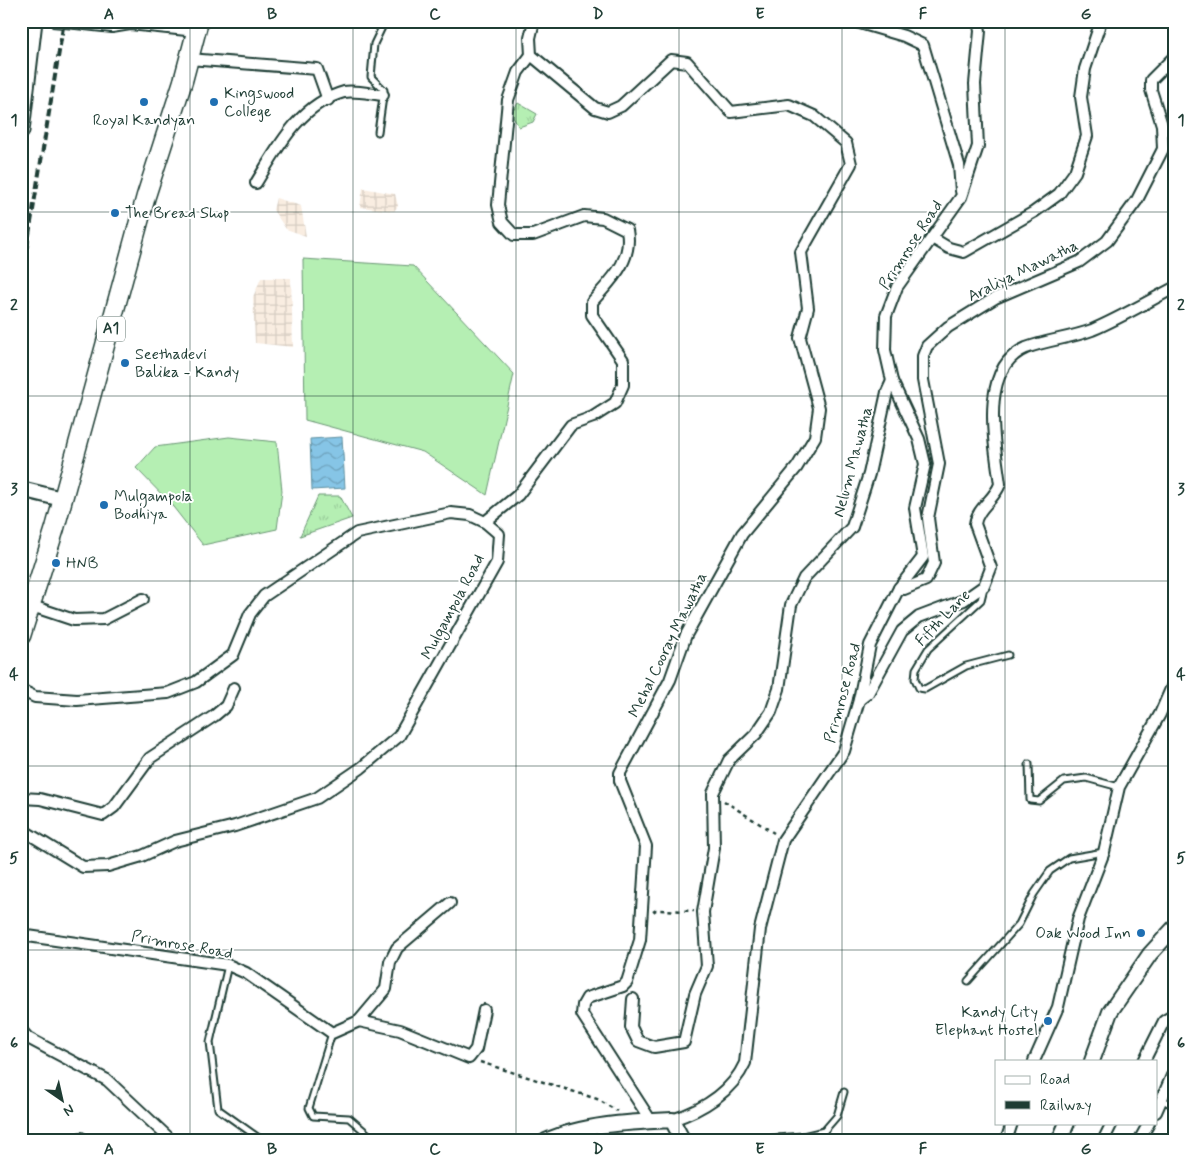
<svg xmlns="http://www.w3.org/2000/svg" width="1195" height="1162" font-family="Mynerve,sans-serif">
<defs>
<pattern id="industrial-grid" width="8" height="8" patternUnits="userSpaceOnUse" patternTransform="scale(1.25)"><rect width="8" height="8" fill="#f9ede1"/><path d="M0 4h8M4 0v8" fill="none" stroke="#d5ccc2"/></pattern>
<pattern id="grass-tufts" width="24" height="20" patternUnits="userSpaceOnUse" patternTransform="scale(1.25)"><rect width="24" height="20" fill="#b5efb3"/><path d="M3 7l-1-3M5 7V3M7 7l1-3M15 17l-1-3M17 17v-4M19 17l1-3" fill="none" stroke="#9bce9b"/></pattern>
<pattern id="water-waves" width="16" height="10" patternUnits="userSpaceOnUse" patternTransform="scale(1.25)"><rect width="16" height="10" fill="#86c5e6"/><path d="M0 5q4-4 8 0t8 0" fill="none" stroke="#6da1bb"/></pattern>
</defs>
<rect width="100%" height="100%" fill="#fff"/>
<filter id="ink" filterUnits="userSpaceOnUse"><feTurbulence type="fractalNoise" baseFrequency=".02" numOctaves="2"/><feDisplacementMap in="SourceGraphic" scale="10" xChannelSelector="R" yChannelSelector="G"/><feConvolveMatrix kernelMatrix="1 2 1 2 8 2 1 2 1" color-interpolation-filters="sRGB"/></filter>
<g filter="url(#ink)">
<g fill="url(#industrial-grid)">
<polygon points="363,188 395,194 398,206 394,211 360,207"/>
<polygon points="276,198 301,206 306,236 286,229 273,210"/>
<polygon points="261,278 291,278 293,347 255,343 253,297"/>
</g>
<g fill="url(#grass-tufts)" stroke="#6a9674">
<polygon points="518,103 537,114 533,122 519,127 511,114"/>
<polygon points="318,496 340,496 352,518 300,536"/>
</g>
<g fill="#b5efb3" stroke="#6a9674">
<polygon points="303,259 413,266 514,374 487,495 423,452 305,420"/>
<polygon points="229,437 277,442 282,491 277,529 203,545 170,503 136,468 155,447"/>
</g>
<polygon fill="url(#water-waves)" stroke="#5d8f9f" points="342,437 345,488 312,490 310,439"/>
<g fill="none" stroke-linecap="round" stroke-linejoin="round">
<defs>
<g id="lane">
<polyline points="378,132 384,90 371,77 374,44 385,21"/>
<polyline points="984,588 981,600 928,649 916,669 915,679 919,688 925,689 966,666 1008,655"/>
<polyline points="1029,764 1030,800 1039,801 1064,781 1086,778 1119,787"/>
<polyline points="228,965 210,1042 218,1109 263,1141"/>
<polyline points="968,981 1019,924 1034,894 1050,871 1069,858 1104,852"/>
<polyline points="332,1033 309,1108 313,1116 349,1118 376,1141"/>
<polyline points="1163,1100 1174,1106"/>
<polyline points="736,1141 803,1136 824,1131 837,1116 844,1092"/>
</g>
<g id="street">
<polyline points="534,21 530,38 531,55 595,108 608,112 621,106 671,60 687,62 731,112 789,105 814,116 846,143 851,164 801,252 808,308 800,338 819,408 815,437 797,467 742,534 686,635 670,680 620,773 620,781 646,846 640,940 627,982 623,986 587,998 583,1005 582,1014 651,1121"/>
<polyline points="853,21 904,36 923,45 959,165 961,191"/>
<polyline points="76,23 112,27 130,24 196,31"/>
<polyline points="189,59 317,69 328,100"/>
<path d="M256,183C278,147 300,104 344,92C355,90 372,94 383,95"/>
<polyline points="932,238 949,248 964,252 1034,212 1059,194 1075,172 1087,136 1081,97 1085,69 1101,21"/>
<path d="M485,522L518,495L571,425L593,417L615,403L623,385V360L592,315V302C611,280 633,261 627,230L603,218L584,216L533,235H514L502,222L498,205L508,100L518,72L531,55"/>
<polyline points="899,588 904,589 926,580 934,563 928,518 939,464 923,380 923,356 927,346 948,327 995,298 1079,262 1107,241 1137,200 1163,149 1162,125 1151,90 1151,80 1174,57"/>
<polyline points="32,606 74,620 104,619 143,599"/>
<polyline points="21,690 35,697 77,700 168,693 196,682 233,655 250,614 264,596 357,533 451,513 470,515 485,522 499,534 497,562 399,736 361,768 317,798 235,826 175,841 142,856 108,866 83,867 21,829"/>
<path d="M859,700L868,693L902,631L919,617L964,600L984,586L991,568L975,524C977,508 995,499 1000,484C995,445 978,368 1026,348C1047,340 1071,338 1092,330C1120,318 1147,302 1174,288"/>
<polyline points="21,798 40,799 103,815 114,807 150,758 214,716 226,706 234,688"/>
<polyline points="21,935 228,965 246,973 332,1033 359,1021 400,1030 469,1058 476,1049 484,1010"/>
<polyline points="633,999 631,1027 638,1041 654,1047 684,1042 695,994 707,966 703,912 714,848 713,793 729,760 756,734 771,712 779,689 791,605 804,578 852,527 869,474 887,392 892,381"/>
<polyline points="359,1021 386,989 390,962 397,948 450,903"/>
<polyline points="21,1030 28,1038 107,1080 172,1141"/>
<polyline points="1034,1061 1058,1007 1078,919 1104,852 1119,787 1160,714 1174,682"/>
<polyline points="1144,1061 1164,1021 1174,1015"/>
<polyline points="1156,1112 1174,1071"/>
<path d="M672,1120C702,1110 732,1092 745,1063L760,929L783,840L844,751L859,700L870,645L899,588L923,557L915,508L925,464L919,439L892,381L885,350L886,316L897,287L961,197L978,146L975,84L980,31L978,21"/>
<polyline points="80,1141 81,1138"/>
<polyline points="1006,1141 1012,1123"/>
<polyline points="1103,1141 1112,1123"/>
<polyline points="1139,1141 1149,1123"/>
</g>
<g id="secondary">
<polyline points="21,489 62,499"/>
<polyline points="1092,1061 1110,1012 1150,954 1174,928"/>
<path d="M546,1141C583,1124 633,1122 672,1120L683,1141"/>
<polyline points="1059,1141 1067,1123"/>
</g>
<polyline id="primary" points="21,131 34,21"/>
<polyline id="highway" points="21,636 55,528 146,196 183,81 199,21"/>
</defs>
<use href="#lane" stroke="#1f3d34" stroke-width="9"/>
<use href="#street" stroke="#1f3d34" stroke-width="14"/>
<use href="#secondary" stroke="#1f3d34" stroke-width="18"/>
<use href="#primary" stroke="#1f3d34" stroke-width="19"/>
<use href="#highway" stroke="#1f3d34" stroke-width="21"/>
<g stroke="#1f3d34" stroke-width="2.5" stroke-dasharray="4 4" stroke-linecap="butt">
<polyline points="724,801 774,833"/>
<polyline points="653,912 656,910 694,911"/>
<polyline points="480,1062 597,1099 617,1111"/>
</g>
<use href="#lane" stroke="#fff" stroke-width="5"/>
<use href="#street" stroke="#fff" stroke-width="10"/>
<use href="#secondary" stroke="#fff" stroke-width="14"/>
<use href="#primary" stroke="#fff" stroke-width="15"/>
<use href="#highway" stroke="#fff" stroke-width="18"/>
<polyline stroke="#1f3d34" stroke-width="4" stroke-dasharray="8 4" stroke-linecap="butt" points="21,283 64,21"/>
<defs>
<polyline id="street-bridge" points="52,21 76,23"/>
</defs>
<use href="#street-bridge" stroke="#1f3d34" stroke-width="14" stroke-linecap="butt"/>
<use href="#street-bridge" stroke="#fff" stroke-width="10"/>
</g>
</g>
<path fill="none" stroke="#1f3d34" stroke-width="1" stroke-opacity="0.55" d="M190,21V1141M353,21V1141M516,21V1141M679,21V1141M842,21V1141M1005,21V1061M21,212H1174M21,396H1174M21,581H1174M21,766H1174M21,950H1174M1005,1123V1141"/>
<g fill="#1f6fb2" stroke="#fff" stroke-width="2">
<circle cx="144" cy="102" r="5"/>
<circle cx="214" cy="102" r="5"/>
<circle cx="115" cy="213" r="5"/>
<circle cx="125" cy="363" r="5"/>
<circle cx="104" cy="505" r="5"/>
<circle cx="56" cy="563" r="5"/>
<circle cx="1141" cy="933" r="5"/>
<circle cx="1048" cy="1021" r="5"/>
</g>
<g text-anchor="middle" dominant-baseline="central" stroke-width="4" stroke-linejoin="round" paint-order="stroke">
<rect fill="#fff" stroke="#627771" stroke-width="1" x="97" y="316.5" width="28" height="25" rx="4"/>
<g font-size="15" font-weight="bold" fill="#1f3d34">
<text x="111" y="329">A1</text>
</g>
<g font-size="16" fill="#1f3d34" stroke="#fff" text-anchor="start">
<text x="224" y="93">Kingswood<tspan x="224" dy="18">College</tspan></text>
<text x="144" y="120" text-anchor="middle">Royal Kandyan</text>
<text x="125" y="213">The Bread Shop</text>
<text x="135" y="354">Seethadevi<tspan x="135" dy="18">Balika - Kandy</tspan></text>
<text x="114" y="496">Mulgampola<tspan x="114" dy="18">Bodhiya</tspan></text>
<text x="66" y="563">HNB</text>
<text x="1131" y="933" text-anchor="end">Oak Wood Inn</text>
<text x="1038" y="1012" text-anchor="end">Kandy City<tspan x="1038" dy="18">Elephant Hostel</tspan></text>
</g>
<g font-size="16" fill="#1f3d34" stroke="#fff">
<text transform="translate(911 245) rotate(-57)">Primrose Road</text>
<text transform="translate(1023 271) rotate(-26)">Araliya Mawatha</text>
<text transform="translate(853 462) rotate(-75)">Nelum Mawatha</text>
<text transform="translate(453 607) rotate(-62)">Mulgampola Road</text>
<text transform="translate(943 618) rotate(-46)">Fifth Lane</text>
<text transform="translate(668 645) rotate(-64)">Mehal Cooray Mawatha</text>
<text transform="translate(843 693) rotate(-75)">Primrose Road</text>
<text transform="translate(182 945) rotate(10)">Primrose Road</text>
</g>
</g>
<rect width="1195" height="1162" fill="none" stroke="#fff" stroke-width="55"/>
<rect x="995" y="1060" width="162" height="65" fill="#ffffff" stroke="#a5b1ae"/>
<rect x="1005" y="1076" width="25" height="8" fill="#ffffff" stroke="#a5b1ae"/>
<text x="1040" y="1084" font-size="15" fill="#1f3d34">Road</text>
<rect x="1005" y="1101" width="25" height="8" fill="#1f3d34" stroke="#a5b1ae"/>
<text x="1040" y="1110" font-size="15" fill="#1f3d34">Railway</text>
<g transform="translate(62 1100) rotate(146)" stroke="#ffffff" stroke-width="4" paint-order="stroke">
<path d="M0-4L9 19L0 12L-9 19Z" fill="#1f3d34"/>
<text y="-8" font-size="14" font-weight="bold" text-anchor="middle" fill="#1f3d34">N</text>
</g>
<rect x="28" y="28" width="1140" height="1106" fill="none" stroke="#1f3d34" stroke-width="2"/>
<g font-size="16" text-anchor="middle" font-weight="bold" fill="#1f3d34">
<text x="109" y="19">A</text>
<text x="272" y="19">B</text>
<text x="435" y="19">C</text>
<text x="598" y="19">D</text>
<text x="760" y="19">E</text>
<text x="923" y="19">F</text>
<text x="1086" y="19">G</text>
<text x="14" y="125">1</text>
<text x="1181" y="125">1</text>
<text x="14" y="310">2</text>
<text x="1181" y="310">2</text>
<text x="14" y="494">3</text>
<text x="1181" y="494">3</text>
<text x="14" y="679">4</text>
<text x="1181" y="679">4</text>
<text x="14" y="863">5</text>
<text x="1181" y="863">5</text>
<text x="14" y="1048">6</text>
<text x="1181" y="1048">6</text>
<text x="109" y="1154">A</text>
<text x="272" y="1154">B</text>
<text x="435" y="1154">C</text>
<text x="598" y="1154">D</text>
<text x="760" y="1154">E</text>
<text x="923" y="1154">F</text>
<text x="1086" y="1154">G</text>
</g>
</svg>
